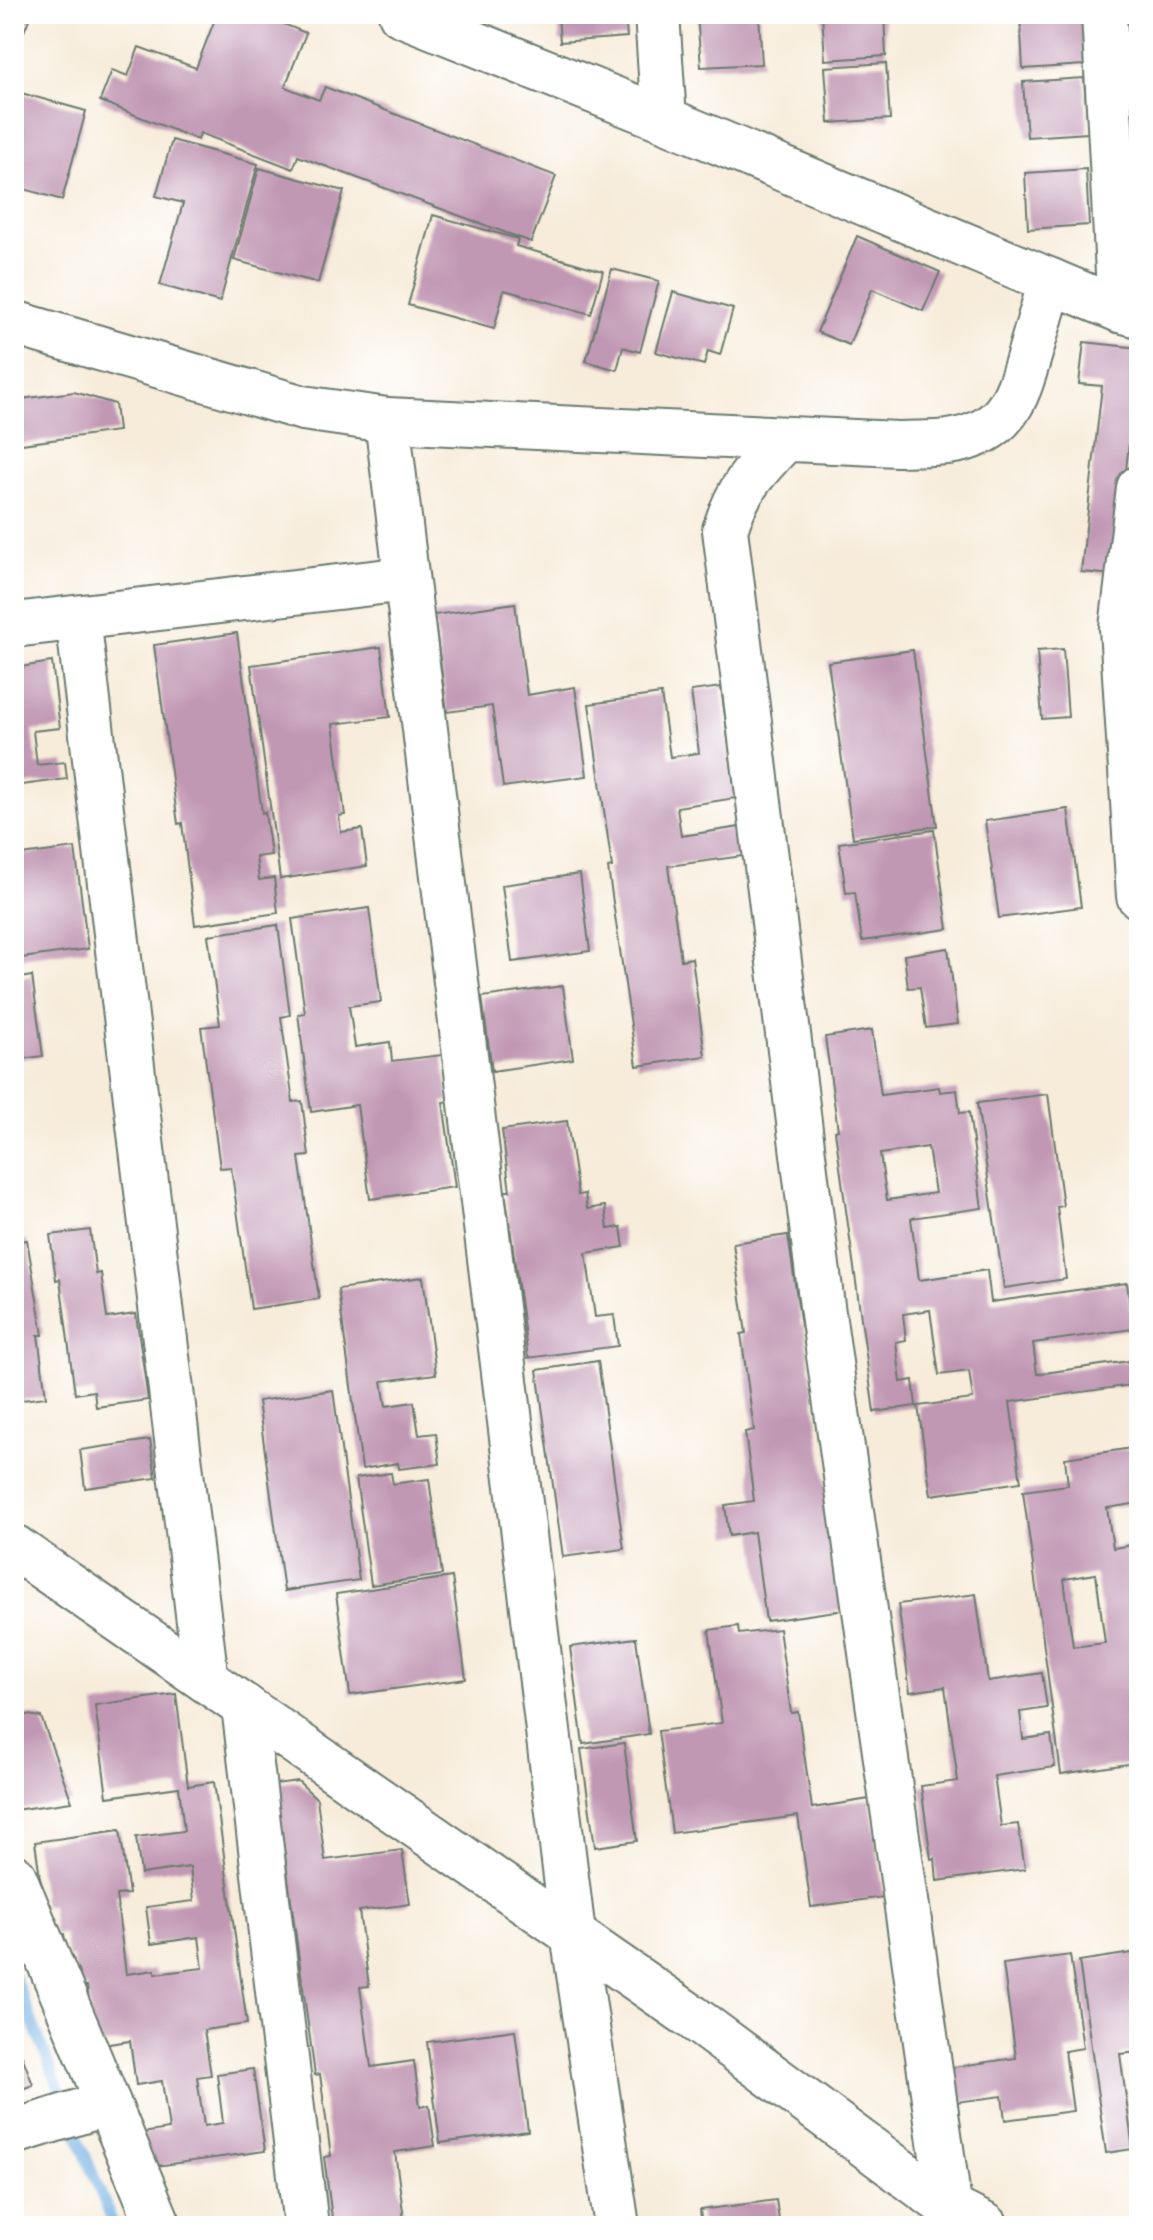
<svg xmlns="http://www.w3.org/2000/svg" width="1153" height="2240" font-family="'IM FELL Double Pica',serif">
<rect width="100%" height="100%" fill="#fff"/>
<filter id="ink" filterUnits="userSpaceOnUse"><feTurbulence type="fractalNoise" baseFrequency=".0125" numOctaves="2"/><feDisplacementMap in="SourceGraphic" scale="16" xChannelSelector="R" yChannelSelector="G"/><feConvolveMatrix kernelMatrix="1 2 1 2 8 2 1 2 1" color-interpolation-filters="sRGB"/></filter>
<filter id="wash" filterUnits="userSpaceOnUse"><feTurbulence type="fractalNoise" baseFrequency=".006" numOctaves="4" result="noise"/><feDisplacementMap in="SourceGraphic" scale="32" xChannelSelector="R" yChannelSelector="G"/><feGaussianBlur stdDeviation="1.8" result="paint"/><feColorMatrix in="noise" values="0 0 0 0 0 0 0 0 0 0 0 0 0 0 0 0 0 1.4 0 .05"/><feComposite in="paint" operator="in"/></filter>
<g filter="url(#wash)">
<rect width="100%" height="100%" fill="#f7ecda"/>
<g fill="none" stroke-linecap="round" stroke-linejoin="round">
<g stroke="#70afe3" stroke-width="11">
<polyline points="14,1976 66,2106"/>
<polyline points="72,2122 114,2226"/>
</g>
</g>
<g id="blocks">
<g fill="#c198b4" fill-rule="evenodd">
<polygon points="14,14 31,14 14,57"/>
<polygon points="217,14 282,14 284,15 281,23 306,33 285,87 319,100 325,87 556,176 531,242 298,156 293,169 200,133 198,140 100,101 112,70 128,76 139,47 196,68"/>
<polygon points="558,14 625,14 627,37 560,42"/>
<polygon points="697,14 759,14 762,64 701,67"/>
<polygon points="822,14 884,14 886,56 825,60"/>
<polygon points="1020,14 1081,14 1084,65 1023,69"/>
<polygon points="1133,16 1139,16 1139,69 1137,69"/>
<polygon points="886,63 890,119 829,123 825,67"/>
<polygon points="1084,78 1088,133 1027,137 1023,82"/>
<polygon points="14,91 86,111 62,200 14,186"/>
<polygon points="172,140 258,164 220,302 160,285 183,203 156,196"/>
<polygon points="259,168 344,191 318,283 234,260"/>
<polygon points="1086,169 1089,225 1028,229 1025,173"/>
<polygon points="433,215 518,239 516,246 603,271 591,314 504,290 494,329 408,305"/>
<polygon points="857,236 940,272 923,311 872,289 849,345 817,332"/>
<polygon points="612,269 659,281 640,352 623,347 617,370 586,361"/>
<polygon points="673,292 733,309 720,355 708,351 704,365 656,352"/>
<polygon points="1084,342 1139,348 1115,575 1081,572 1102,386 1079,384"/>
<polygon points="74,392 115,404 118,431 14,445 14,400"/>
<polygon points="515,603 527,695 575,687 587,776 503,787 492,706 447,712 434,615"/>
<polygon points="237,633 262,813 265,812 271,855 256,857 259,880 274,878 278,913 195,925 182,823 178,824 154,645"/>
<polygon points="381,647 390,717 333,724 345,815 339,816 341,832 362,829 367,866 280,879 251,665"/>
<polygon points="1063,649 1068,717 1042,719 1037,651"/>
<polygon points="913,650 937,826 853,838 828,662"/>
<polygon points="52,662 60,728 33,731 37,765 65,762 67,779 14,786 14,668"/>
<polygon points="721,687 736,798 677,807 681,836 740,827 744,856 668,866 681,960 692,958 705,1056 637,1066 608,868 612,867 589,704 661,694 670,757 699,753 691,691"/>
<polygon points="1068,809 1081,907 999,918 985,821"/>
<polygon points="934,830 948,929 862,941 855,892 846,893 839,843"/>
<polygon points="75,848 88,949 14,959 14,856"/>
<polygon points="580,874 590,951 512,962 502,885"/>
<polygon points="369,908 381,1002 349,1006 355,1047 390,1042 392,1061 442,1055 449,1101 443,1102 455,1187 370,1199 357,1105 311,1112 298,1014 305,1013 292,919"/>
<polygon points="278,925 290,1015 281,1017 293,1102 302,1101 309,1156 299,1157 319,1299 251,1309 231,1167 220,1168 201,1027 220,1025 208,935"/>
<polygon points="948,948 958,1024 926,1028 920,987 908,988 904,955"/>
<polygon points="32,976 43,1056 14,1060 14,979"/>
<polygon points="563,986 573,1059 492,1071 482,997"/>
<path d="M872,1030L881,1095L939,1087L940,1092L957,1090L960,1113L969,1112L982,1208L911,1218L919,1280L987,1270L991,1302L1127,1283L1133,1329L1033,1343L1037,1374L1137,1360L1139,1384L1010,1402L1021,1482L931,1495L918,1406L973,1399L969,1371L939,1375L930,1310L903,1314L906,1340L896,1342L901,1382L913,1380L916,1406L874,1412L835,1131L838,1130L825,1037ZM928,1147L935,1193L887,1200L880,1154Z"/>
<polygon points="1048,1094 1063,1206 1057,1207 1066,1279 1004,1288 977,1103"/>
<polygon points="567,1121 578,1195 585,1194 587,1209 605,1206 608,1229 621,1227 624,1247 586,1253 595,1317 614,1315 618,1346 528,1358 505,1191 510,1191 502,1130"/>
<polygon points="90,1230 96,1274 101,1273 107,1318 136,1314 148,1400 96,1407 94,1391 75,1394 60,1279 56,1280 50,1235"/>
<polygon points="788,1235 801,1326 804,1325 843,1610 766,1621 754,1532 729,1536 725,1505 754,1501 745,1432 754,1430 741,1334 746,1333 733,1243"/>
<polygon points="27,1240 43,1335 38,1335 46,1397 14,1401 14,1242"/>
<polygon points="423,1277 436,1374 382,1381 386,1406 414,1402 419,1435 436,1433 440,1464 399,1469 398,1463 362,1469 338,1289"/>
<polygon points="598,1361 624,1549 563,1557 537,1370"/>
<polygon points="333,1390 359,1580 284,1591 258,1401"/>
<polygon points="150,1440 156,1478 85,1488 80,1450"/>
<path d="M1139,1447V1503L1107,1508L1113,1548L1139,1544V1688L1132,1689L1134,1708L1127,1709L1135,1763L1061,1774L1023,1491L1068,1485L1065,1458ZM1096,1574L1105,1643L1073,1647L1064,1579Z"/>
<polygon points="391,1473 393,1484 429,1479 442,1575 371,1585 356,1478"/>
<polygon points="452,1577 466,1679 350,1695 336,1594"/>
<polygon points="976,1594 988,1681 1042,1673 1047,1708 1020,1712 1023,1739 1051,1735 1055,1767 994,1776 1001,1826 1018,1824 1025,1869 937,1881 935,1858 931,1859 921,1786 958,1781 945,1687 910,1692 898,1604"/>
<polygon points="738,1626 739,1634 779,1629 791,1713 798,1712 812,1808 870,1799 884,1897 811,1907 798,1816 672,1833 658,1731 722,1723 709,1630"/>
<polygon points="636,1638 649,1734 583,1744 570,1647"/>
<polygon points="176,1694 188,1786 214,1782 247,2024 204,2030 211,2075 197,2077 204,2126 223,2123 217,2074 253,2069 265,2151 149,2167 135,2134 169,2129 162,2081 136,2085 130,2041 95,2046 87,1986 77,1988 73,1957 68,1958 64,1934 55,1935 51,1905 44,1906 35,1842 120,1830 129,1894 116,1895 126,1974 155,1970 155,1974 203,1968 199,1937 151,1944 146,1907 194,1901 190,1867 141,1874 136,1837 184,1831 179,1787 107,1797 95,1705"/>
<polygon points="14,1713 41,1717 72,1802 14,1810"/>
<polygon points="624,1743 637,1841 595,1847 581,1749"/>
<polygon points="298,1781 317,1799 325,1860 402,1850 410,1904 359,1911 369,1986 360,1987 371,2067 414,2061 420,2107 429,2105 435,2146 395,2152 405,2226 333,2226 324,2157 331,2156 320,2074 315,2075 275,1784"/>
<polygon points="1139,1952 1139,2052 1120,2054 1133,2149 1106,2153 1079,1961"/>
<polygon points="1070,1955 1083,2048 1065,2051 1073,2111 1005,2120 1002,2096 957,2102 952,2067 1016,2058 1003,1964"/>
<polygon points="515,2030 528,2131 440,2143 427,2042"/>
<polygon points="14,2034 33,2085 14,2092"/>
<polygon points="776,2200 780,2226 702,2226 700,2210"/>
</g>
</g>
</g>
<g filter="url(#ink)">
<use href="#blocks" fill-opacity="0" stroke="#6b7a6e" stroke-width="2"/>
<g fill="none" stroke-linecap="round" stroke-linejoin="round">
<defs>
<g id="minor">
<polyline points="401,14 664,119 1120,310 1139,315"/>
<polyline points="657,14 664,119"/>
<polyline points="1104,14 1120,310"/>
<path d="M14,323L303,408L387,420L898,444C914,443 931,444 948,442C1005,434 1016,402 1030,353C1037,329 1044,305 1051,281"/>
<polyline points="387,420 573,1934 617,2226"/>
<path d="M785,439C755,471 738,487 725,530L822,1306L952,2226"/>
<polyline points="1139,488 1122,628 1139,896"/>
<polyline points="78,618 206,1680"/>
<polyline points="14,625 406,579"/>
<polyline points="14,1547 692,2017 950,2208 986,2226"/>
<polyline points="244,1706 306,2226"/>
<polyline points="14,1877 159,2226"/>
<polyline points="14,2132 108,2103"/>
</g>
</defs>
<use href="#minor" stroke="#6b7a6e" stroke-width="48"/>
<use href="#minor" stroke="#fff" stroke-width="44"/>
</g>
</g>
<rect width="1153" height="2240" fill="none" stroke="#fff" stroke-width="48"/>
</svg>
